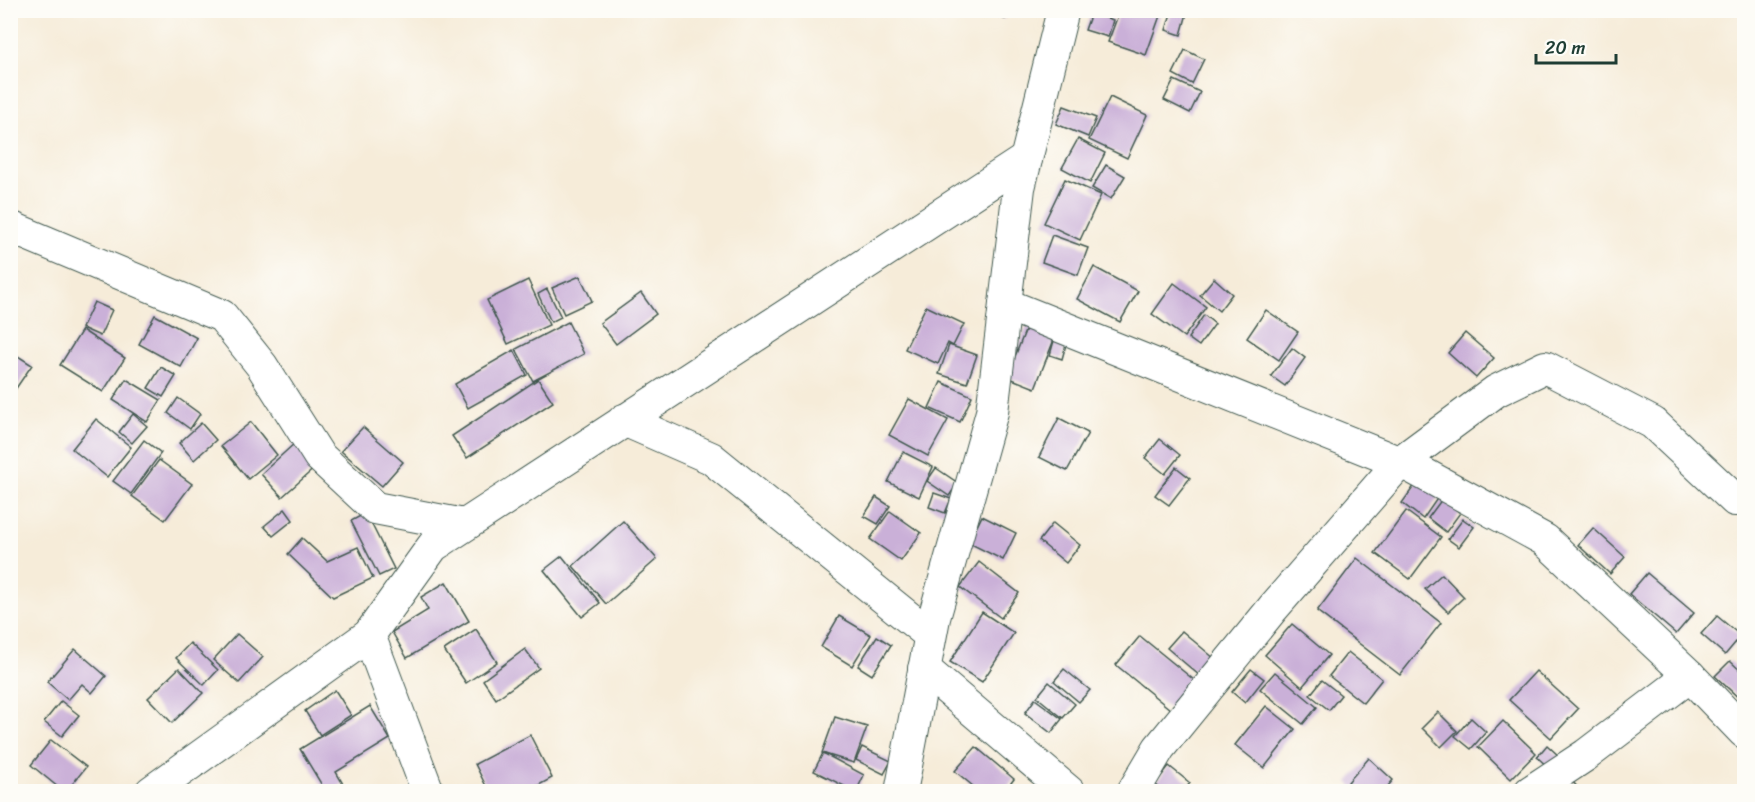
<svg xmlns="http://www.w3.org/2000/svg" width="1755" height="802" font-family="Sriracha,sans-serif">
<rect width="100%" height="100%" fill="#fdfcf7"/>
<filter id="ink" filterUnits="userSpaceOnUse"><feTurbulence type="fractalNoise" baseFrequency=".0167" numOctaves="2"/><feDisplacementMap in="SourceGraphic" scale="12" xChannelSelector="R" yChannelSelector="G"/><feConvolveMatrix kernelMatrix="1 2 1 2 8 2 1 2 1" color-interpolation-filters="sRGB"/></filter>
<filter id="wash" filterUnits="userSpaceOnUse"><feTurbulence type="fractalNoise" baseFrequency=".008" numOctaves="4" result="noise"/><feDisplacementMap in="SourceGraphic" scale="24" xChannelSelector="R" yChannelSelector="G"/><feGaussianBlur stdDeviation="1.35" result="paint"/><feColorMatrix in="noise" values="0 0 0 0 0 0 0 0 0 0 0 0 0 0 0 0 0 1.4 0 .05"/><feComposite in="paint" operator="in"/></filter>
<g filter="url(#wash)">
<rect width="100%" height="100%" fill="#f6ecd9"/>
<g id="blocks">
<g fill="#cab0d8">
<polygon points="978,10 1008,10 1005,19"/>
<polygon points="1120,10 1162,10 1146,55 1108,42"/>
<polygon points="1172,10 1188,10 1181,35 1166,30"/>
<polygon points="1091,13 1113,20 1108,37 1085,30"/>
<polygon points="1185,50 1204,59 1192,84 1173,74"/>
<polygon points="1174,80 1200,92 1190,113 1164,100"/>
<polygon points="1110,97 1147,115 1127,158 1089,140"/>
<polygon points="1064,106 1096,118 1088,137 1056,124"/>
<polygon points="1078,139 1105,153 1090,183 1062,168"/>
<polygon points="1106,165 1125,176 1111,199 1092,188"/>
<polygon points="1065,179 1101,195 1080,240 1044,223"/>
<polygon points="1052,235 1088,248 1078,275 1042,262"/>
<polygon points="1094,267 1138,291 1120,322 1077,299"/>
<polygon points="580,276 592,301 564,314 552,288"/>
<polygon points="1214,278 1232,294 1219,311 1200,295"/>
<polygon points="528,280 549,325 508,344 487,300"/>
<polygon points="1174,283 1206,307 1184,337 1152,314"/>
<polygon points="547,289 561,317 551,322 538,294"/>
<polygon points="641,293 656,314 616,344 600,323"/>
<polygon points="94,302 112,310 100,336 82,328"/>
<polygon points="926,306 964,324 953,346 948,343 938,364 905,349"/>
<polygon points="1266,310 1298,332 1279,360 1247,338"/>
<polygon points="155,315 197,338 181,367 139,344"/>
<polygon points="1204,315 1215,324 1199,346 1188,338"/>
<polygon points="568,322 584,354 533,381 516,349"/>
<polygon points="1027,326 1055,337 1035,388 1007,377"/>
<polygon points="82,330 125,358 103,392 60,365"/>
<polygon points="1465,333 1494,358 1476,378 1448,353"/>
<polygon points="1055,337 1067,341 1062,359 1050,355"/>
<polygon points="949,345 977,355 967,383 939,374"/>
<polygon points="1292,348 1305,358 1285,386 1271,376"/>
<polygon points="514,350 527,375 468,408 455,384"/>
<polygon points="10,351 32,365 10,397"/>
<polygon points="161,367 176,376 163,397 148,388"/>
<polygon points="126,379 161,400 147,422 113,400"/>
<polygon points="538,379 553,402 467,458 452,436"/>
<polygon points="941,382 972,396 960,422 929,408"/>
<polygon points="178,398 200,414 190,429 168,413"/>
<polygon points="909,399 948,420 928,456 889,435"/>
<polygon points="133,414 147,426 132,443 119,432"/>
<polygon points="1059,418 1088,433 1067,471 1039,457"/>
<polygon points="96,419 131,447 107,477 72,449"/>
<polygon points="251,422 277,455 248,479 221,446"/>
<polygon points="201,423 216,440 194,460 179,443"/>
<polygon points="363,427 403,462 382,486 341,451"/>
<polygon points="1160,439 1180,455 1165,474 1145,458"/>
<polygon points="144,440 161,453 131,494 113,481"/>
<polygon points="296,442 317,466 282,497 261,474"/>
<polygon points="903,452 933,467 919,497 888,482"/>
<polygon points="159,460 192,484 165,520 132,496"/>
<polygon points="1176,467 1190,478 1169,505 1155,495"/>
<polygon points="936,468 958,483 949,496 927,481"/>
<polygon points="1420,478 1441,493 1423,519 1402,503"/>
<polygon points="934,493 951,499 945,513 929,507"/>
<polygon points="876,497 890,506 878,524 864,516"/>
<polygon points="1442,499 1460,513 1446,532 1428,518"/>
<polygon points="285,509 293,520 273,536 264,526"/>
<polygon points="890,511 921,533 901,561 870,539"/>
<polygon points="1406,511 1441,537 1410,579 1375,553"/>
<polygon points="366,513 394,569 379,576 351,521"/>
<polygon points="982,516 1016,533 1003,560 969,543"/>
<polygon points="1463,519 1474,527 1459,547 1448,539"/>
<polygon points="623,521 657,559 606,604 573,566"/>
<polygon points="1053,523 1080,545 1066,563 1039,541"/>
<polygon points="1593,528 1625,557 1610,574 1578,545"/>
<polygon points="302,538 327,561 358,547 373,578 333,597 288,554"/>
<polygon points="562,556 600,603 582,617 544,570"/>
<polygon points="1357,558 1441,623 1400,675 1317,611"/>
<polygon points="979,562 1019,593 1001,618 960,587"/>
<polygon points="1647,573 1694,613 1676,634 1629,594"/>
<polygon points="1442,574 1464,597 1448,612 1425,589"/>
<polygon points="446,582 469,621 407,658 392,632 428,610 421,597"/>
<polygon points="982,612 1014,633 982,682 950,662"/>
<polygon points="839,616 871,635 852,666 821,647"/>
<polygon points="1717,616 1741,636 1725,655 1701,634"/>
<polygon points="1292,624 1329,655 1302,687 1265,655"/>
<polygon points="476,629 497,662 466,683 444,650"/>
<polygon points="1182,631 1215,659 1200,676 1167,648"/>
<polygon points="237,634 263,657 239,683 213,660"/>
<polygon points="877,636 891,645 872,675 858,666"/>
<polygon points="1140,636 1194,680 1170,709 1116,665"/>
<polygon points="190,643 218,670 204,685 176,658"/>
<polygon points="75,649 106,676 92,693 82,684 68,700 47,682"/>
<polygon points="525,649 539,668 496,699 483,680"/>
<polygon points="1348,652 1382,679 1363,703 1329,676"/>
<polygon points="1730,661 1744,674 1744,698 1742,701 1715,676"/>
<polygon points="179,668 203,693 172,723 148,698"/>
<polygon points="1064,669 1090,690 1079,702 1054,681"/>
<polygon points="1251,669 1264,679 1245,703 1232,692"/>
<polygon points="1536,671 1578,709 1551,738 1509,700"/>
<polygon points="1275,672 1317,707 1303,724 1260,689"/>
<polygon points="1322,680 1341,695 1329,710 1310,695"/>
<polygon points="1049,682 1075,704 1063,718 1037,697"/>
<polygon points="335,690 351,715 320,735 305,711"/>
<polygon points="1035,699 1062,719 1051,733 1025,713"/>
<polygon points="61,701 79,715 62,736 44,722"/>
<polygon points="370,706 390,739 336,772 343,784 331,792 326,792 300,749"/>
<polygon points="1266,706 1295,729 1264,768 1235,745"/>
<polygon points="1438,712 1457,731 1441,747 1422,728"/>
<polygon points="835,717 867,727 854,763 822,753"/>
<polygon points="1471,718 1486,732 1471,749 1455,736"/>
<polygon points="1503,721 1536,753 1511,779 1478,747"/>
<polygon points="530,735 552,778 526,792 489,792 475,764"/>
<polygon points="51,740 86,767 66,792 64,792 31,765"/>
<polygon points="1547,745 1560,757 1549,768 1537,757"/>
<polygon points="862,747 891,761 884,774 856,760"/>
<polygon points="976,747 1014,779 1004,792 980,792 955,771"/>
<polygon points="823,753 864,775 856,792 814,771"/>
<polygon points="1369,758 1393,780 1383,792 1358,792 1348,782"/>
<polygon points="1169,766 1190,783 1183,792 1164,792 1155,784"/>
<polygon points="1571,780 1582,792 1559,792"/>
</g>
</g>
</g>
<g filter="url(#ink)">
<use href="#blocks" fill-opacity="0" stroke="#3f574d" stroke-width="1.5"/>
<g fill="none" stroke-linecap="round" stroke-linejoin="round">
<defs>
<g id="street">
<polyline points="10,227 222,316 262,366 319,456 375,508 464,525"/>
<polyline points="1005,304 1413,468 1545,540 1690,676 1744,732"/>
<polyline points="624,420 711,458 930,635"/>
<polyline points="369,635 428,792"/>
<polyline points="924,669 1069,792"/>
<polyline points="151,792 369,635 433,546 1026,159"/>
<polyline points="901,792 934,618 992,412 1019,188 1063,10"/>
<polyline points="1133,792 1159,748 1273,608 1400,462 1496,391 1545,367 1653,423 1735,500 1744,499"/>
<polyline points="1530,792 1586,755 1690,676"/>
</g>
</defs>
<use href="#street" stroke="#3f574d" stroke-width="34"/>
<use href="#street" stroke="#fff" stroke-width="32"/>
</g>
</g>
<rect width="1755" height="802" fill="none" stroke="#fdfcf7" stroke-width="36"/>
<path d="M1536 54v9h80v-9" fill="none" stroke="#1f3d34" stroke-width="3"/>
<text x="1545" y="54" font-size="18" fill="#1f3d34" stroke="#fdfcf7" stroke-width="4.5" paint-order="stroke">20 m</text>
</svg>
